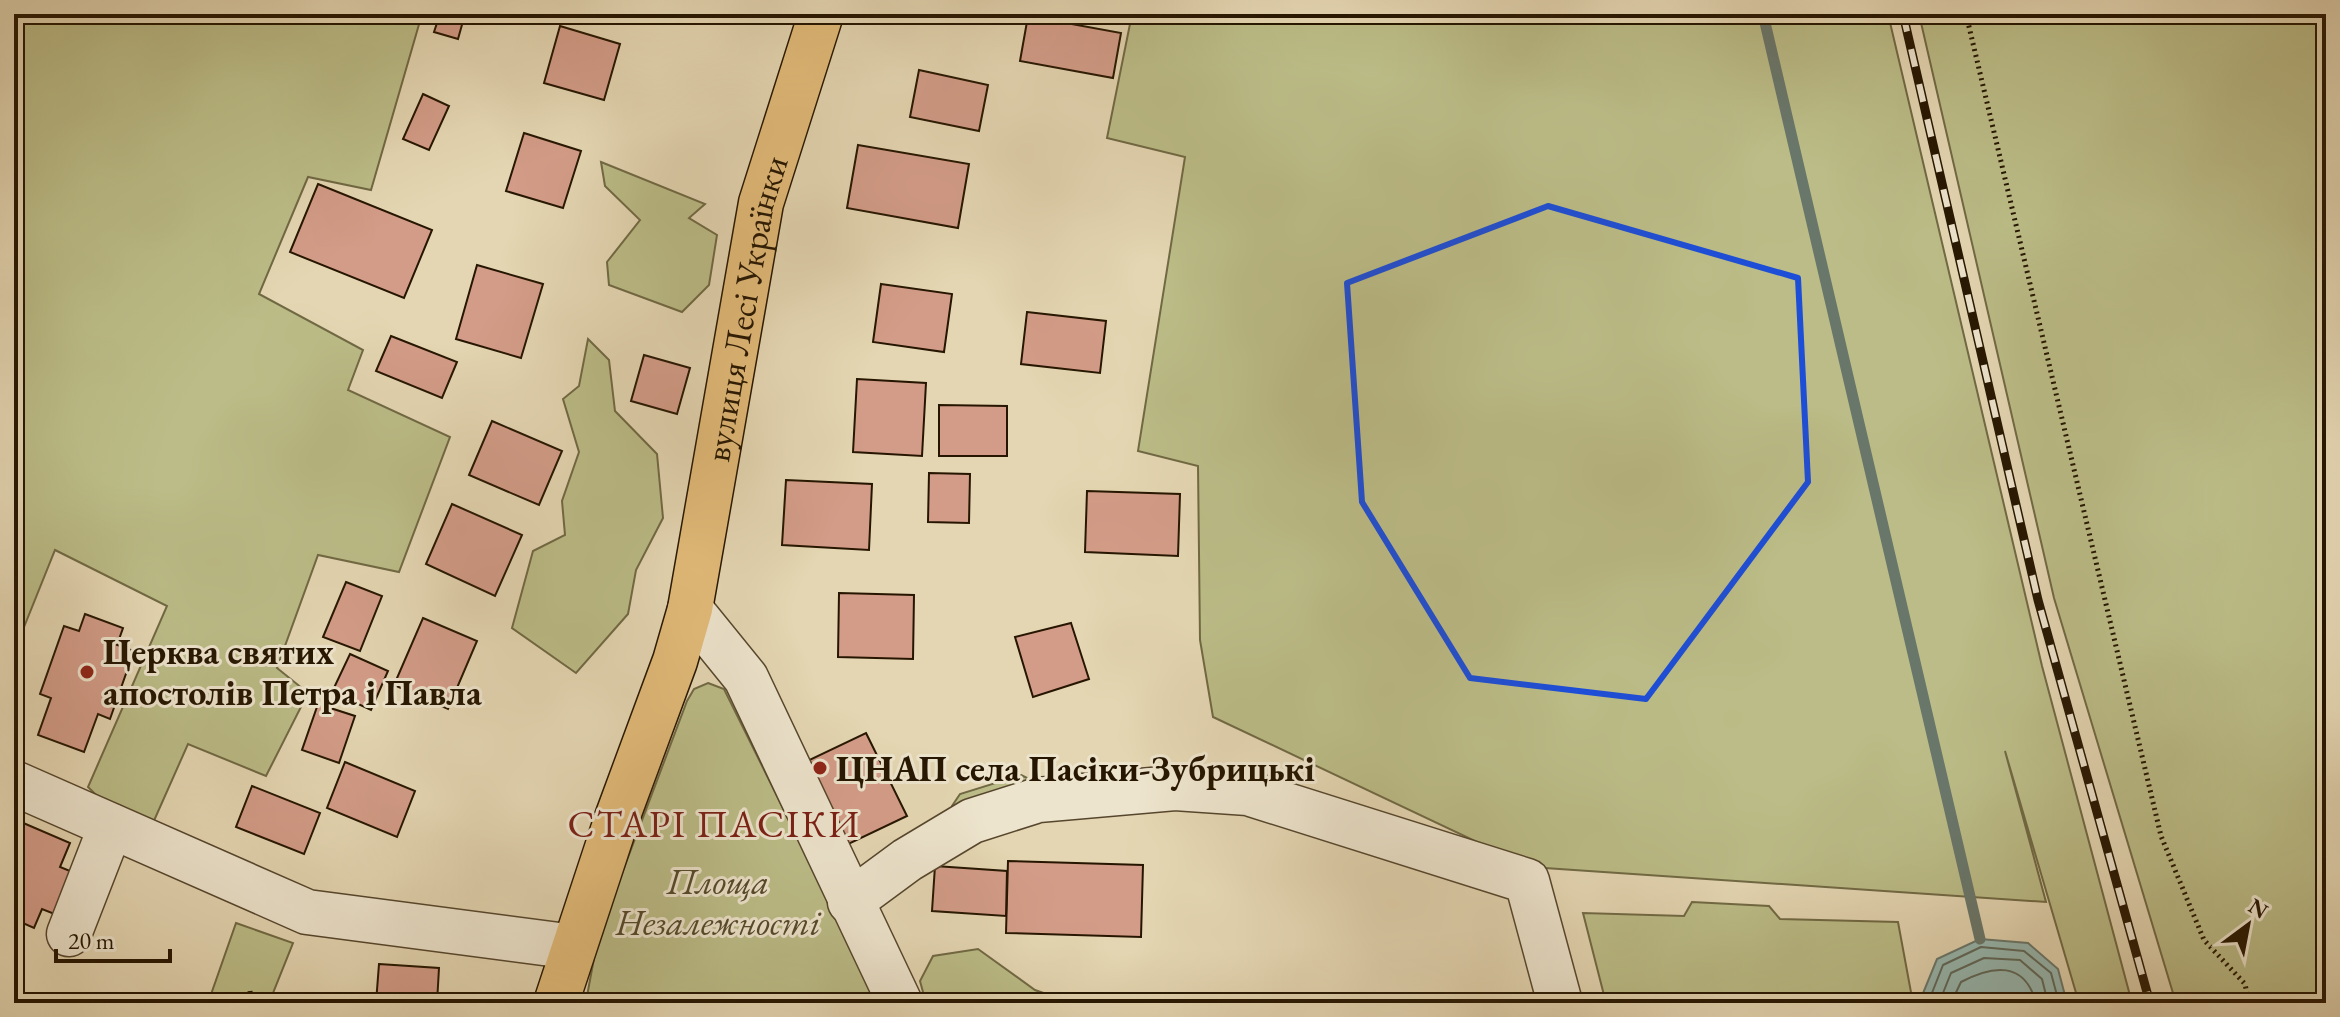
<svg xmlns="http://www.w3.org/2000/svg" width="2340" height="1017" font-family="'EB Garamond',serif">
<rect width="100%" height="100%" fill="#e4d6b2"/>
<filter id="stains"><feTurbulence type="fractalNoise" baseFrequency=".0025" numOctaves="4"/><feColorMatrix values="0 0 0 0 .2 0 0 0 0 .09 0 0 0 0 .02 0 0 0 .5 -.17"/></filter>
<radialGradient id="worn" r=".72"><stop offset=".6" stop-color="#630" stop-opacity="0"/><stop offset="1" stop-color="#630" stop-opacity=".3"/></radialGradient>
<g fill="#bbbc87" stroke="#706944" stroke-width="2">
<polygon points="14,14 422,14 371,190 308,177 259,294 363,350 348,390 450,437 399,572 318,555 277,668 308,693 266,776 188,744 153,823 124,822 88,787 167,606 55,550 14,652"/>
<polygon points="1132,14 1888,14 2042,666 2132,1003 2079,1003 2005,751 2046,902 1530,867 1213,717 1200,640 1198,466 1138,451 1185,157 1107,138"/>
<polygon points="1919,14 2326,14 2326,1003 2176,1003 2054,598"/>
<polygon points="601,162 705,204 689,218 717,235 709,285 682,312 609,285 607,262 640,220 605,186"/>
<polygon points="588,339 609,360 615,411 657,454 663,518 636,570 628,614 576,673 512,628 533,551 565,535 562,501 579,452 563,399 579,386"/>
<polygon points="708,683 724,689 872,988 869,1003 608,1003 587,996 598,937 687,701 694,689"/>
<polygon points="1021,775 1029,779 1030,785 956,831 952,806 960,794"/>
<polygon points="1692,902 1769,906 1780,919 1898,922 1913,1003 1606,1003 1583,913 1684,916"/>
<polygon points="236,923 293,943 269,1003 208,1003"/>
<polygon points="978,949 1035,990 1072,1003 926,1003 920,981 933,956"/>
</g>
<polygon fill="#96b8b1" stroke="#69776b" stroke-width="2" points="1980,939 2028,943 2058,969 2067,1003 1919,1003 1937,959"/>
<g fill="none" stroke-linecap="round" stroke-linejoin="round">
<g stroke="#5e6759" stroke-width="2">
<polyline points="1928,1003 1943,965 1981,947 2024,951 2051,973 2059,1003"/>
<polyline points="1939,1003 1951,973 1984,958 2020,960 2042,979 2048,1003"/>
<path d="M1951,1003L1961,982C1993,965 2025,961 2036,1003"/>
</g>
<polyline stroke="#69776b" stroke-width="11" points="1763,14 1980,939"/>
</g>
<g fill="#d39c88" stroke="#261601" stroke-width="2">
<polygon points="440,14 465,14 458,39 434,32"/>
<polygon points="958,14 1008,14 1007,23"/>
<polygon points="1028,16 1121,33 1113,78 1020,61"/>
<polygon points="560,26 620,44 604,100 544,83"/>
<polygon points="919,70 988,85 979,131 910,117"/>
<polygon points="423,94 449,106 429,150 403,139"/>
<polygon points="524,133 581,151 563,208 506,191"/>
<polygon points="858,145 969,164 958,228 847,208"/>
<polygon points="318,184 432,230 404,298 290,252"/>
<polygon points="477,265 543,284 521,358 456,339"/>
<polygon points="881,284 952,294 944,352 873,342"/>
<polygon points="1027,312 1106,321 1100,373 1021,364"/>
<polygon points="391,336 457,362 442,398 376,371"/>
<polygon points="644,355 690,368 677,414 631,401"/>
<polygon points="857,379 926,383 922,456 853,452"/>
<polygon points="939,405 1007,406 1007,456 939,456"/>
<polygon points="492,421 562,451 539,505 469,475"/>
<polygon points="929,473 970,474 969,523 928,522"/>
<polygon points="786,480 872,484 869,550 782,545"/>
<polygon points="1087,491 1180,494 1178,556 1085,552"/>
<polygon points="452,504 522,535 495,596 426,564"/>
<polygon points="346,582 382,596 360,651 323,637"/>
<polygon points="839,593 914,595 913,659 838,657"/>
<polygon points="85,614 123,628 117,645 134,651 110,719 98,714 84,752 38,735 51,698 40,694 64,626 79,631"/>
<polygon points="423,618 477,641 448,709 394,685"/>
<polygon points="1071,623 1089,679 1033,697 1015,637"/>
<polygon points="350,654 388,671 371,710 332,692"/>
<polygon points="318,704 355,716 339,763 302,750"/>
<polygon points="866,733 907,816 840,848 799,765"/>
<polygon points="345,762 415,791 397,837 327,808"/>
<polygon points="252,786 320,813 304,854 236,827"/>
<polygon points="14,819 70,843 60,867 75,873 57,915 42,909 34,928 23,923 14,944"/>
<polygon points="1008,861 1143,865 1141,937 1006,933"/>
<polygon points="935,866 1007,871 1006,916 932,911"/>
<polygon points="379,964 439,968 437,1003 376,1003"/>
</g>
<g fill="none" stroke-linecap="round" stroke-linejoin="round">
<defs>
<g id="minor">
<polyline points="690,609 746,678 900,1003"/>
<polyline points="14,783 307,912 574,947"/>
<polyline points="850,902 907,860 972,821 1038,800 1175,788 1248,793 1527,881 1560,1003"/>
<polyline points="69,934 111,826"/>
</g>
<g id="major">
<path id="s1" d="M556,1003L617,818L675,661L690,609L761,203L821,14"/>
</g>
</defs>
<use href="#minor" stroke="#56462d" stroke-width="47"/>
<use href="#major" stroke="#261601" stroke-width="47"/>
<g stroke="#261601" stroke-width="5" stroke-dasharray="2 4" stroke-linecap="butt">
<polyline points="1966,14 2161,836 2204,940 2245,984 2249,1003"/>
<polyline points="250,991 251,1003"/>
</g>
<use href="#minor" stroke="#ede4cd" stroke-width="44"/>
<use href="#major" stroke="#e2bb79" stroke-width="44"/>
<defs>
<polyline id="rail" points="1903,14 2038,600 2150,1003"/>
</defs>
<use href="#rail" stroke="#261601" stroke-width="9"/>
<use href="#rail" stroke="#ede4cd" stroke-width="6" stroke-dasharray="18" stroke-linecap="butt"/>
</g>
<path fill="none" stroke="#1d4ed8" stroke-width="6" stroke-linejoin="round" d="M1548,206L1798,278L1808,482L1646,699L1470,678L1362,502L1347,283Z"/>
<g fill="#8f2418" stroke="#ede4cd" stroke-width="3">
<circle cx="87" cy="672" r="8"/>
<circle cx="820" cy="768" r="8"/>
</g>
<g text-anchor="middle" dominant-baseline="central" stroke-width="6" stroke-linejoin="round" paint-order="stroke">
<g font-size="36" fill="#261601" stroke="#ede4cd">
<text stroke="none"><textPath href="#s1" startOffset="722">вулиця Лесі Українки</textPath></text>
</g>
<g font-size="36" font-weight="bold" fill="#261601" stroke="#ede4cd" text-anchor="start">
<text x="103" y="651">Церква святих<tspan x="103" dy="41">апостолів Петра і Павла</tspan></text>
<text x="836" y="768">ЦНАП села Пасіки-Зубрицькі</text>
</g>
<g font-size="36" font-style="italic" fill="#534829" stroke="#ede4cd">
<text x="718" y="881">Площа<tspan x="718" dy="41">Незалежності</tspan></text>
</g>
<g font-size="38" letter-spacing="2" fill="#7a1f14" stroke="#ede4cd">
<text x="714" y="823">СТАРІ ПАСІКИ</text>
</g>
</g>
<rect width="2340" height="1017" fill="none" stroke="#e4d6b2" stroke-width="48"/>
<rect x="16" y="16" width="2308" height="985" fill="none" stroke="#261601" stroke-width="4"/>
<rect x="24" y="24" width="2292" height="969" fill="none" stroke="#261601" stroke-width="2"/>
<g transform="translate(2248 925) rotate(32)" stroke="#ede4cd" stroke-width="6" paint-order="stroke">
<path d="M0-6L14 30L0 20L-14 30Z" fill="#261601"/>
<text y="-12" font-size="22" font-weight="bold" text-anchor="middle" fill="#261601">N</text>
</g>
<path d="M56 949v12h114v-12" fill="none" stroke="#261601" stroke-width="4"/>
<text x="68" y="949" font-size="24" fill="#261601" stroke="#ede4cd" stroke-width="6" paint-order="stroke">20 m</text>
<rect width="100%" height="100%" filter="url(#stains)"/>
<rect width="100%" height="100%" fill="url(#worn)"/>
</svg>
